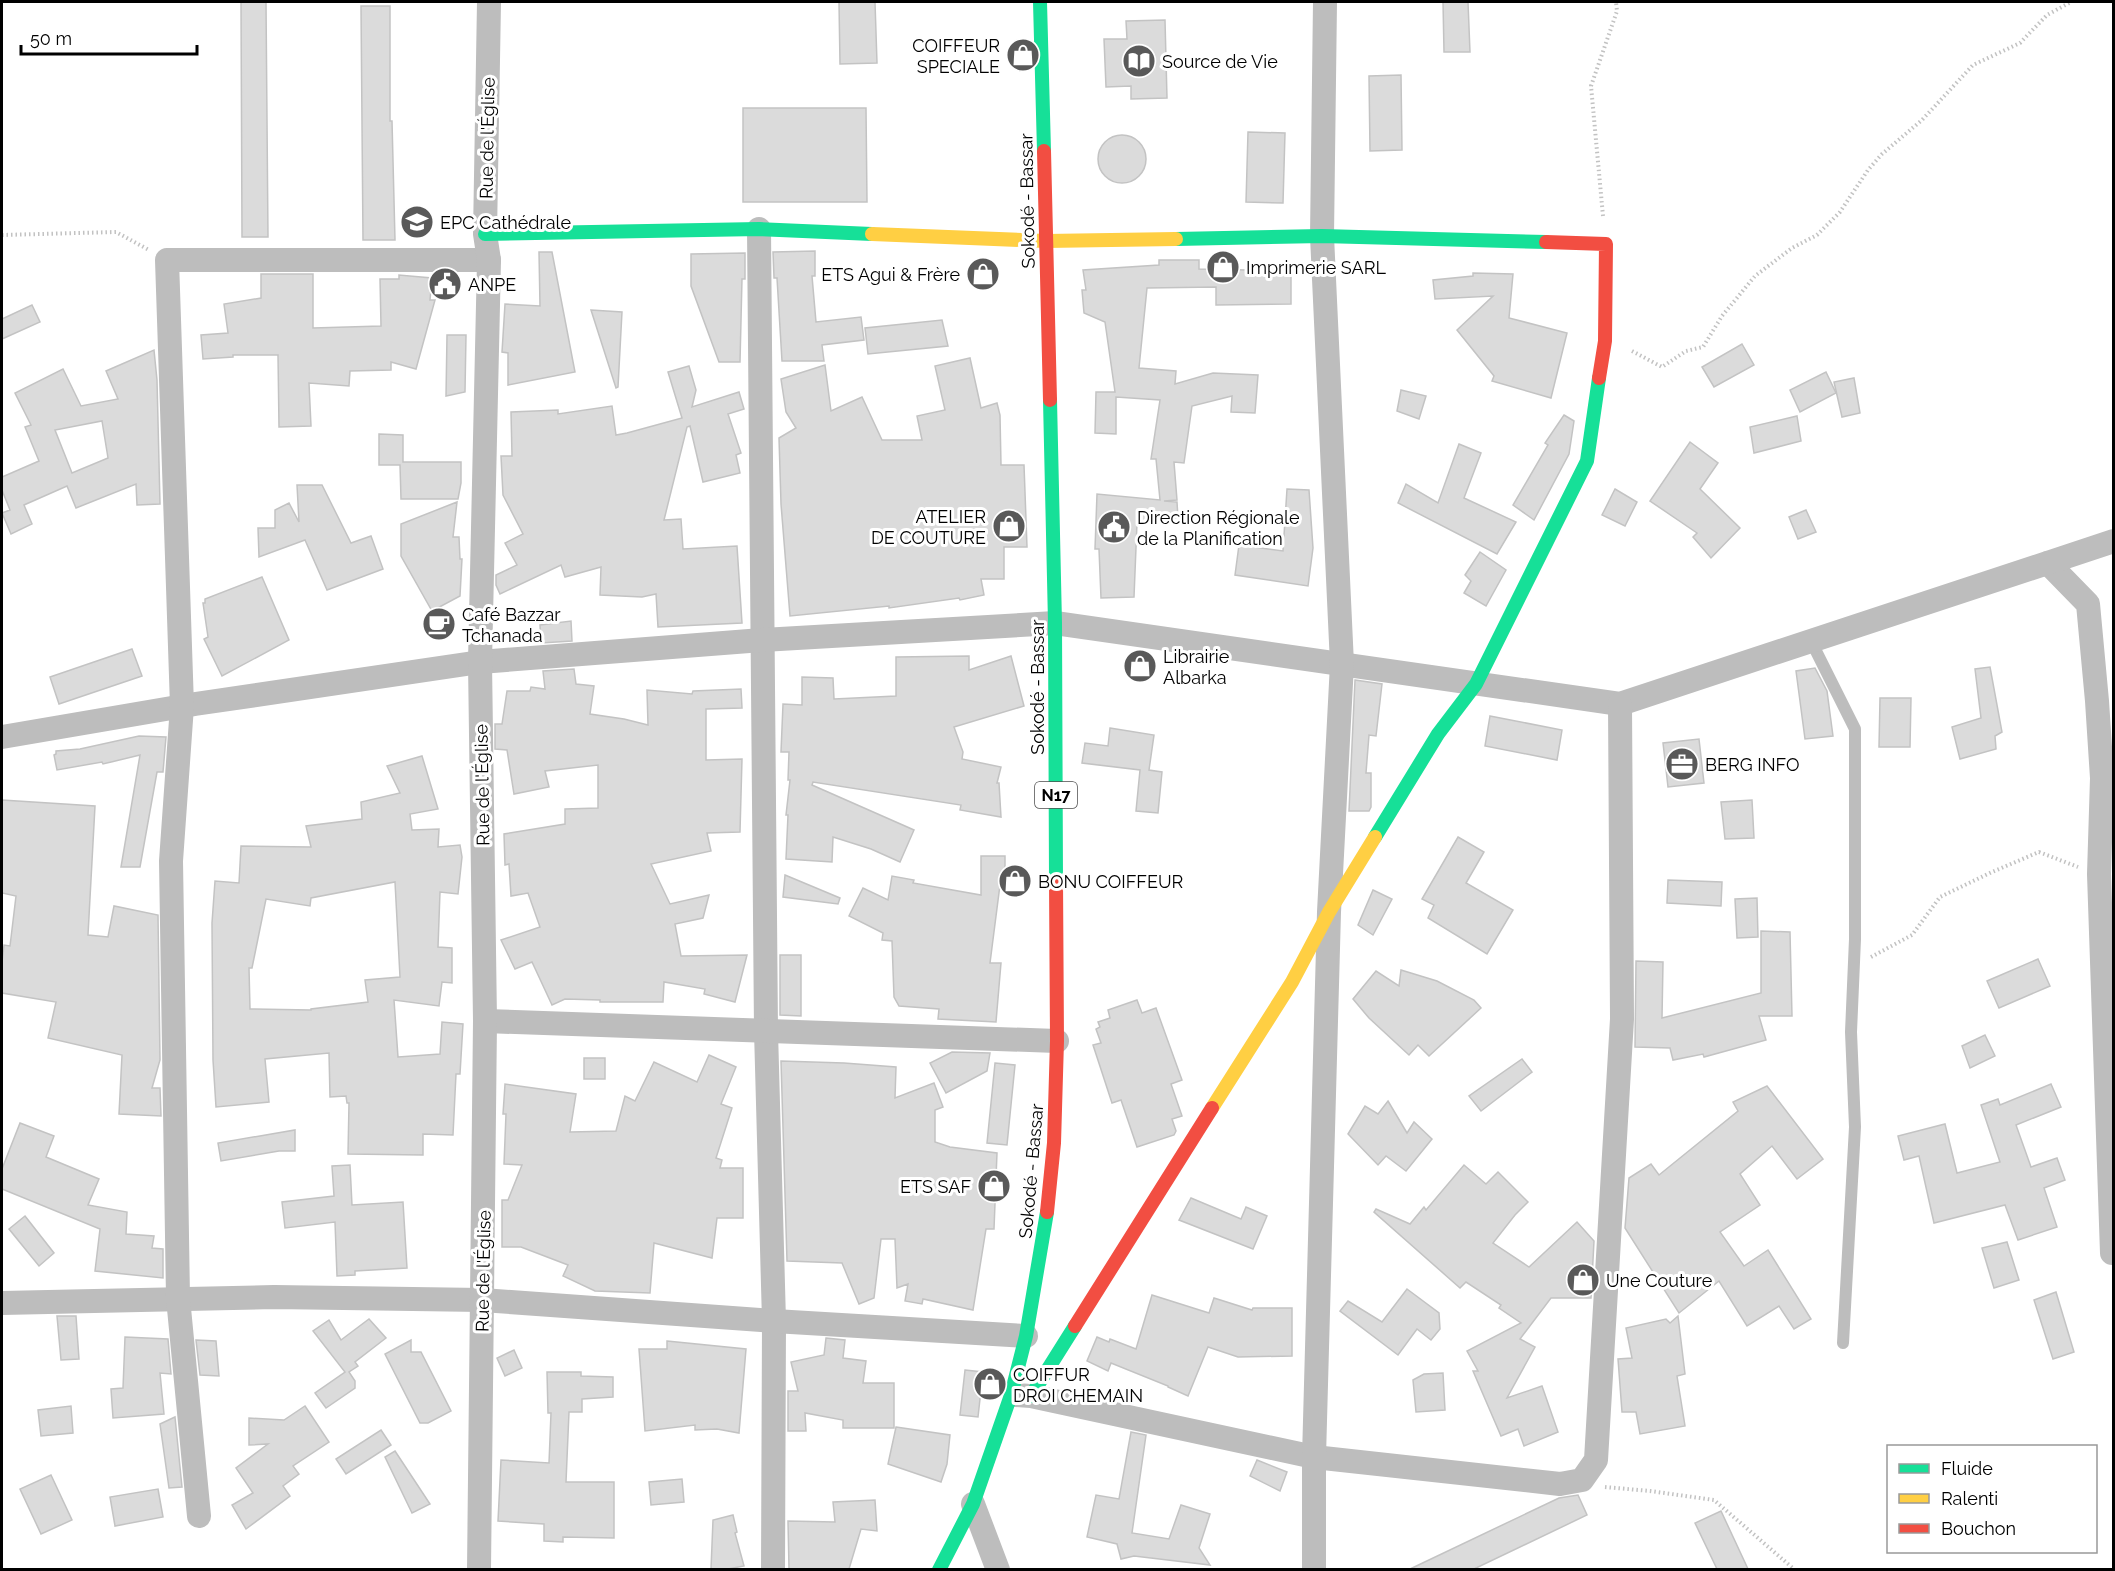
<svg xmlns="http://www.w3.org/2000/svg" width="2115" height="1571" font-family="Raleway,sans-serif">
<rect width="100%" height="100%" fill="#fff"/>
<g fill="#dbdbdb" stroke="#c3c3c3" stroke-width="1.5" fill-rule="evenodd">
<polygon points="241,2 266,2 268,237 242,237"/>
<polygon points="839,2 875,2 877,63 840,64"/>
<polygon points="1443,2 1468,2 1470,52 1444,52"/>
<polygon points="361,6 390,6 390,121 392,121 395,240 363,240"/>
<polygon points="1165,20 1167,98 1131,99 1131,86 1106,87 1104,39 1127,39 1126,21"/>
<polygon points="1401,75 1402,150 1370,151 1369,76"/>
<polygon points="743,108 866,108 867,202 743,202"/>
<polygon points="1248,132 1285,133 1283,203 1246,202"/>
<circle cx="1122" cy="159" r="24"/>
<polygon points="815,251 815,276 812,276 816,322 861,317 864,340 822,345 824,361 782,361 777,278 774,278 773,252"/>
<polygon points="539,252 552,252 575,372 508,385 508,353 502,352 505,304 540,306"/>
<polygon points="745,253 745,279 742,279 740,362 719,362 691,286 691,254"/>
<polygon points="1159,260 1199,260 1199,269 1291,271 1291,304 1216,305 1216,287 1147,288 1139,368 1176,371 1175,384 1213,373 1258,375 1255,413 1231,412 1232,396 1192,406 1184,463 1174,462 1177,500 1164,501 1177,502 1178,518 1137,523 1134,597 1101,598 1099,549 1095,549 1097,494 1160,500 1156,459 1151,459 1160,400 1116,397 1116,434 1095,433 1096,392 1115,392 1105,322 1084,313 1082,290 1086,290 1083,270 1159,265"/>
<polygon points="1473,273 1513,274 1509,318 1567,333 1551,398 1492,381 1494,376 1457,330 1493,296 1435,299 1433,280 1473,276"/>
<polygon points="261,274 313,274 313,328 381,326 380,279 399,279 399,275 432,278 430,300 435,300 416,369 391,362 391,370 350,371 349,386 309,383 311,426 279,427 278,355 233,355 233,357 203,359 201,335 228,333 224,304 261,298"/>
<polygon points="32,305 40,322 2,339 2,319"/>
<polygon points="591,310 622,312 618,387 616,388"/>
<polygon points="942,320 948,346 868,354 865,328"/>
<polygon points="447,335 466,335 465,392 446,396"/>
<polygon points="1742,344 1754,365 1714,387 1702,367"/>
<path d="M154,350L157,380L160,504L137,505L136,484L76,508L67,486L24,505L32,524L11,534L2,513L10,510L2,490V477L39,461L25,427L31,425L15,393L63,369L81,406L118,399L106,371ZM102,421L108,458L72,473L55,430Z"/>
<polygon points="970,358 981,408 997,403 1000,415 1001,465 1024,465 1027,547 1004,547 1004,579 981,579 984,595 960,600 959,598 889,608 889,606 790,616 781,504 779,438 796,428 786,412 781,379 825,365 831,411 862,397 882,440 922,440 917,416 945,410 935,366"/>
<polygon points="689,366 696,390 692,407 739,392 744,409 728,414 741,453 736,455 740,473 703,482 690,426 687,427 664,520 681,519 683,549 737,546 742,623 658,627 656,594 642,597 600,595 601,567 565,577 561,565 500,594 496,585 496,575 517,565 505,543 523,534 503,495 501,456 512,456 511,412 558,410 558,414 612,406 616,435 627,433 682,418 668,372"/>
<polygon points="1826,372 1836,393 1800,412 1790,390"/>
<polygon points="1854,378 1860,413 1842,417 1834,382"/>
<polygon points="1401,390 1426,396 1419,419 1397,411"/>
<polygon points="1564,415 1574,421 1569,454 1534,520 1513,505 1548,445 1545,443"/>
<polygon points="1797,416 1801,441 1754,453 1750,427"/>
<polygon points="379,434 403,435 403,462 461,462 461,483 458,499 401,499 400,465 379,465"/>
<polygon points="1690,442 1718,463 1700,489 1740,528 1711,558 1693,537 1697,533 1650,501"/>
<polygon points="1459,444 1481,453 1464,498 1516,522 1497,554 1398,503 1406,484 1438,503"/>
<polygon points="297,485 322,485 351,543 371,536 383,569 327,590 305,540 259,557 258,528 275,528 275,510 289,503 299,522"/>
<polygon points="1287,489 1309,490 1313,548 1308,586 1235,575 1239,545 1283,551"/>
<polygon points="1615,489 1637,502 1625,526 1602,515"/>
<polygon points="457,502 453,537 459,537 460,559 462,559 460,596 432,611 401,556 401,524"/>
<polygon points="1806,510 1816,532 1798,539 1789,517"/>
<polygon points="1480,552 1506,570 1486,606 1464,593 1471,581 1465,575"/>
<polygon points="262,577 289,640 222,676 204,639 208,637 203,603 205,603 205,599"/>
<polygon points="571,621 572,641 541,643 540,625"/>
<polygon points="132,649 142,676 59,704 50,677"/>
<polygon points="969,656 969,670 1011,656 1024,706 954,727 963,752 962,759 1001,767 997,783 999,783 1001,817 960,810 961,805 813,782 812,785 914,830 900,862 871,849 833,837 832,862 786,859 788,815 786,815 790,780 788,780 789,752 781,752 783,704 802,705 802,677 833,678 834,699 896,696 896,657"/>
<polygon points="1990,667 2002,732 1995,736 1996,749 1960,759 1952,727 1981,718 1975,669"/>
<polygon points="1815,668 1827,691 1833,736 1805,739 1796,671"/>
<polygon points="574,669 576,684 594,686 590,714 624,719 648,725 647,690 692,694 693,691 741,689 742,708 706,709 706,760 742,759 740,832 707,833 711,851 651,864 670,904 709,895 703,918 675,924 681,956 747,955 735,1002 704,994 705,989 664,982 663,1002 600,1002 600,1000 565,999 552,1005 532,962 515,969 501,940 540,927 528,893 511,896 509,864 505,865 504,834 565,824 565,809 598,808 598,765 545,771 549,787 514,794 507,750 495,749 495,724 502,724 507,691 530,691 531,687 545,689 543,671"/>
<polygon points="1355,680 1382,684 1376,736 1369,735 1366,773 1371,773 1371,807 1369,811 1349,811"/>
<polygon points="1880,698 1911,698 1910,747 1879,747"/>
<polygon points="1490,716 1562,730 1557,760 1485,746"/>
<polygon points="1110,728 1154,735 1149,770 1162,772 1158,813 1136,811 1140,770 1082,763 1085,743 1108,746"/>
<polygon points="139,736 166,737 163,772 157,772 140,867 121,867 140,755 103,764 102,762 57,770 54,755 56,754 56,751 80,749"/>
<polygon points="1699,739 1704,783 1668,787 1663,743"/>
<path d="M422,756L438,809L410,814L412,830L439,829L438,847L460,845L462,857L458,894L440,892L438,947L452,948V983L442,982L439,1006L394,1000L398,1057L440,1054L442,1022L463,1024L460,1074H456L453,1135L423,1134V1155L348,1154L349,1103H347L346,1096L330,1097L329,1053L265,1059L269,1102L216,1107L213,1060L212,923L215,881L239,883L241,846L311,847L306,826L362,819L361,802L400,793L387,766ZM395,882L400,977L365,980L368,1002L311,1009V1010L250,1009L249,968H252L266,899L310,906L311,898Z"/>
<polygon points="2,800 95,806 88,935 108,937 114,906 158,915 160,1060 152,1088 160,1088 161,1116 119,1114 122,1055 48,1038 56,1002 2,993 2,962 4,945 10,946 16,896 2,893"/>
<polygon points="1752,800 1754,838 1725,839 1721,802"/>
<polygon points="1458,837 1484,852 1466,883 1513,910 1487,954 1428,918 1434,905 1422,899"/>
<polygon points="981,856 1005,856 1005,885 1000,885 990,963 1001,963 996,1022 938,1019 939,1009 899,1006 894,997 892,941 882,940 883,933 849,916 863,888 888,900 892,876 914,880 913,883 981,895"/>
<polygon points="785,875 840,898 838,904 783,897"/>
<polygon points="1668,880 1722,882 1721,906 1667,903"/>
<polygon points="1373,890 1392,899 1373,935 1358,925"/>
<polygon points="1757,898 1758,937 1737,938 1735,899"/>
<polygon points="1761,931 1790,932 1792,1016 1759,1016 1766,1040 1704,1057 1703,1054 1673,1060 1670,1048 1635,1047 1636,961 1663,962 1662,1018 1761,993"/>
<polygon points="780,955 801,955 801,1016 780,1015"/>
<polygon points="2038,959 2050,986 1999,1008 1987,981"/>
<polygon points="1401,970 1437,981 1474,1000 1481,1008 1429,1056 1418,1045 1409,1055 1369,1018 1353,999 1376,971 1399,986"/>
<polygon points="1137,1000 1142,1013 1156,1008 1182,1080 1171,1084 1182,1116 1172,1119 1176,1131 1174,1135 1137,1147 1121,1100 1112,1103 1093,1045 1101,1043 1096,1029 1100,1027 1098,1022 1110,1018 1108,1010"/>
<polygon points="1985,1035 1995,1056 1970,1068 1962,1046"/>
<polygon points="952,1052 990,1053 987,1071 946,1093 930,1063"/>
<polygon points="709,1055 736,1067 721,1104 732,1108 716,1158 722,1160 720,1168 743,1168 743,1218 717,1218 712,1258 654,1243 650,1293 595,1291 563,1276 568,1265 521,1247 502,1247 502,1200 508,1200 522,1165 504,1164 506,1114 503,1114 505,1084 576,1094 570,1132 616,1131 625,1096 635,1101 654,1062 697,1082"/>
<rect x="584" y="1058" width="21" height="21"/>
<polygon points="1522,1059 1532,1072 1481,1111 1469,1096"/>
<polygon points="781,1061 844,1063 896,1067 895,1098 934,1083 943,1107 935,1110 935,1142 950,1147 997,1153 994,1229 986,1229 973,1310 923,1299 922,1304 905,1301 908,1284 897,1288 895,1239 881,1239 874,1298 859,1304 842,1263 787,1261"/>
<polygon points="995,1063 1015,1065 1007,1145 987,1143"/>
<polygon points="2051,1084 2061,1107 2016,1125 2031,1167 2057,1158 2065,1180 2044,1188 2057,1227 2018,1240 2005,1205 1934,1223 1919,1156 1904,1160 1898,1136 1945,1124 1957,1173 2000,1162 1981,1105 1998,1099 2000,1105"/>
<polygon points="1767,1086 1823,1159 1797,1179 1772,1146 1740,1174 1760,1205 1720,1232 1744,1266 1768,1250 1811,1319 1794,1329 1779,1306 1747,1326 1719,1281 1679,1313 1625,1228 1629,1178 1651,1164 1659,1175 1738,1111 1733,1102"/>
<polygon points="1388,1101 1407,1133 1414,1122 1432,1139 1406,1171 1386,1156 1378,1165 1348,1134 1365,1106 1378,1114"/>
<polygon points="20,1123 54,1136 46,1157 99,1179 88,1205 127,1212 126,1234 154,1236 152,1248 163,1249 163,1278 95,1271 100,1229 2,1189 2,1169"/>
<polygon points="295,1130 295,1151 279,1151 221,1161 218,1143"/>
<polygon points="350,1165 352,1205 403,1202 407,1268 355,1271 355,1275 337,1276 335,1222 285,1228 282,1202 334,1196 332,1166"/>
<polygon points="1464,1165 1486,1184 1498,1172 1528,1202 1515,1215 1493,1243 1529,1267 1577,1222 1594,1241 1591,1298 1551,1298 1520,1339 1535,1347 1507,1398 1542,1386 1558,1432 1524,1446 1518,1429 1501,1436 1473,1371 1478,1371 1467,1351 1521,1323 1499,1308 1501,1305 1466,1282 1460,1288 1374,1212 1376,1209 1410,1224 1424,1207 1426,1210"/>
<polygon points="1191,1198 1241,1219 1246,1207 1267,1216 1253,1249 1179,1220"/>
<polygon points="25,1216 54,1253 39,1266 9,1229"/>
<polygon points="2007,1242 2019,1280 1994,1288 1982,1248"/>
<polygon points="1407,1289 1439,1313 1440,1329 1431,1340 1417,1329 1398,1355 1340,1311 1348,1301 1382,1322"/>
<polygon points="2056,1292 2074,1352 2053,1359 2034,1300"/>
<polygon points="1152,1295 1209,1313 1214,1298 1252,1310 1253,1308 1292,1308 1292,1356 1238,1357 1208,1347 1188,1396 1168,1387 1168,1386 1111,1363 1108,1371 1087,1361 1097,1337 1109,1342 1110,1339 1136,1349"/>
<polygon points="57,1316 76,1316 79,1359 61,1360"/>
<polygon points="1678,1316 1685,1374 1677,1376 1685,1426 1640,1434 1636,1412 1622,1412 1618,1359 1632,1358 1626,1328 1666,1319 1670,1323"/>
<polygon points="369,1319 386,1338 355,1362 358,1366 349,1372 355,1381 355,1388 326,1408 315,1393 345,1372 313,1331 329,1320 341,1340"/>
<polygon points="125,1337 168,1339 171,1374 160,1373 164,1414 113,1418 111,1389 123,1388"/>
<polygon points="826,1338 845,1340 843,1358 866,1361 863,1383 894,1383 894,1428 843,1428 843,1420 805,1413 806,1431 788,1431 788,1391 798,1391 791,1362 824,1355"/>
<polygon points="196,1340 216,1341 219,1376 200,1375"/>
<polygon points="411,1340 411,1352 421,1352 451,1411 428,1423 420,1423 385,1354"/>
<polygon points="667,1341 746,1349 739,1433 717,1429 695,1430 695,1425 645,1431 639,1349 667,1349"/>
<polygon points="514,1350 522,1368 505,1376 497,1358"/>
<polygon points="965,1370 983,1372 978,1417 960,1415"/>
<polygon points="547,1372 581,1372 581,1376 613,1377 613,1397 582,1399 582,1412 569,1412 566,1482 614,1482 614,1538 563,1537 563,1542 544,1541 544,1524 498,1521 501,1460 549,1463 551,1413 548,1413"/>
<polygon points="1443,1373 1445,1410 1416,1412 1413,1380 1424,1374"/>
<polygon points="71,1406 73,1433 41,1436 38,1410"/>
<polygon points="305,1406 329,1442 293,1466 299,1474 283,1486 290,1496 246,1529 232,1505 253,1493 236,1468 268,1444 249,1445 249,1418 284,1420"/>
<polygon points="175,1417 182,1487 169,1488 160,1424"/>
<polygon points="896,1427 950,1435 947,1464 941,1482 888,1464"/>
<polygon points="381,1430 391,1445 346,1474 336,1459"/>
<polygon points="1131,1432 1146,1435 1132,1533 1169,1539 1181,1505 1210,1514 1199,1548 1210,1565 1134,1556 1121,1559 1117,1544 1087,1537 1096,1495 1119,1499"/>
<polygon points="395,1451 430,1504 412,1513 385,1457"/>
<polygon points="1257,1460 1287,1472 1280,1491 1250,1476"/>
<polygon points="51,1475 72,1520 41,1534 20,1489"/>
<polygon points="682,1479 684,1502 651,1505 649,1482"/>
<polygon points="158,1489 163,1517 115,1526 110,1497"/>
<polygon points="1578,1495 1587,1515 1474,1569 1410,1569 1559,1498"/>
<polygon points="875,1500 877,1531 861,1529 849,1569 789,1569 788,1521 835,1522 833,1502"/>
<polygon points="1721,1511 1748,1569 1717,1569 1695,1523"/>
<polygon points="733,1515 737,1532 735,1533 744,1566 728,1569 711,1569 713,1520"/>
</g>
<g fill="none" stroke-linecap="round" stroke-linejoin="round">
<g stroke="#c2c2c2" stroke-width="4" stroke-dasharray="1.5 3" stroke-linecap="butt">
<polyline points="1603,216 1591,86 1617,11 1616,2"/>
<polyline points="2,235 116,232 149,250"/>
<polyline points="1632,351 1662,367 1686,351 1703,347 1722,316 1755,276 1792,248 1817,235 1840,212 1868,170 1882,154 1922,120 1973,65 2020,43 2047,15 2071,2"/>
<polyline points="1871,957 1912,935 1940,897 1992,872 2039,852 2078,867"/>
<polyline points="1605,1487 1650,1491 1714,1500 1795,1570"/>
</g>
<polyline stroke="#bdbdbd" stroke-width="12" points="1811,641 1855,729 1855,939 1851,1032 1855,1127 1843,1343"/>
<g stroke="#bdbdbd" stroke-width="24">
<polyline points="759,229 766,1031 774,1321 773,1570"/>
<polyline points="2048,563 2088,604 2097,701 2102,778 2099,874 2112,1253"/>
<polyline points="2,737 195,704 480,662 762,640 1055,623 1620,704 2114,541"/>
<polyline points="485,1021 1057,1041"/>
<polyline points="2,1303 274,1297 482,1300 774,1321 1026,1336"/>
<polyline points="1016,1395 1031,1396 1314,1457 1560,1484 1582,1480 1596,1460 1622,1019 1620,704"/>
<polyline points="973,1504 998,1570"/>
<polyline points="199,1516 178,1298 171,861 182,706 167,260 489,260"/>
<polyline points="479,1570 485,1021 480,662 489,260 485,234 489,2"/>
<polyline points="1314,1570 1314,1457 1329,912 1342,664 1322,236 1325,2"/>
</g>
<g stroke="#16e098" stroke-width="14">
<polyline points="1040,2 1044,151"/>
<polyline points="485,234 759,229 872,234"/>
<polyline points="1176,239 1322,236 1546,242"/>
<polyline points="1050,400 1055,623 1056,880"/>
<polyline points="1375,837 1438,734 1476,684 1587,461 1599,378"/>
<polyline points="1031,1396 1075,1326"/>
<polyline points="939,1570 973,1504 1011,1395 1026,1336 1047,1212"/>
</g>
<g stroke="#ffcf43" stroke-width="14">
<polyline points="872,234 1046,241 1176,239"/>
<polyline points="1212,1108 1292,982 1329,912 1375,837"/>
</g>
<g stroke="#f24e42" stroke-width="14">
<polyline points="1044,151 1050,400"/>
<polyline points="1546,242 1606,244 1605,341 1599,378"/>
<polyline points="1047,1212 1054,1143 1057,1041 1056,880"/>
<polyline points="1075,1326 1212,1108"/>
</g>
</g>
<defs>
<symbol id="shop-disc" viewBox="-11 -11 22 22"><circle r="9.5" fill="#595959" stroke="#fff"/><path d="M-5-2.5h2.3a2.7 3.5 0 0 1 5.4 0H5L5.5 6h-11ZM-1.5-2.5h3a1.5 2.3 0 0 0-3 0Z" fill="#fff"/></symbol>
<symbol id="library-disc" viewBox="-11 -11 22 22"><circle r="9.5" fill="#595959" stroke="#fff"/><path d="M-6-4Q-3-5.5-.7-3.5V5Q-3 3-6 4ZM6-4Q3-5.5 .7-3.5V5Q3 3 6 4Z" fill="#fff"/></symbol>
<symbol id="school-disc" viewBox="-11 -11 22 22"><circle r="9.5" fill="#595959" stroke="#fff"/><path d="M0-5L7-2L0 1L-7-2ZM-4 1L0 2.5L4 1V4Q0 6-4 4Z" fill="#fff"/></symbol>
<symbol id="civic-disc" viewBox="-11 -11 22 22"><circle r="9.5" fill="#595959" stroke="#fff"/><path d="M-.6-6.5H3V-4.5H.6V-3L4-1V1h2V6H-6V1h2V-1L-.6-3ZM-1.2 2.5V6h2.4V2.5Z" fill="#fff"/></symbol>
<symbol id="cafe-disc" viewBox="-11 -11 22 22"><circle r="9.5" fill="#595959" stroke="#fff"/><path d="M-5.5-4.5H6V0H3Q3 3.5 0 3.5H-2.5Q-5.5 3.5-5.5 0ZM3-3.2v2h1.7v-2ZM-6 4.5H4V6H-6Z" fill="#fff"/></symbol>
<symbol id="office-disc" viewBox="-11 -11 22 22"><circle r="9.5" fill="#595959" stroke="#fff"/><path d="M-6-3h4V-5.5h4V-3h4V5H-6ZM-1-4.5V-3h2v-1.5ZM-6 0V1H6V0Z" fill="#fff"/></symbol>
</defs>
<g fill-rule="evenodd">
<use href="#shop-disc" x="1004" y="36" width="38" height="38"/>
<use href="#library-disc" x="1120" y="42" width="38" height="38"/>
<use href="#school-disc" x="398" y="203" width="38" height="38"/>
<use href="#shop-disc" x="1204" y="248" width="38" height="38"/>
<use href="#shop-disc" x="964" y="255" width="38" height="38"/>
<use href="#civic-disc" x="426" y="265" width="38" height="38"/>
<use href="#shop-disc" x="990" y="507" width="38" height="38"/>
<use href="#civic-disc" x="1095" y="508" width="38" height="38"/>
<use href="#cafe-disc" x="420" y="605" width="38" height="38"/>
<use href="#shop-disc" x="1121" y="647" width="38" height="38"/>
<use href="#office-disc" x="1663" y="745" width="38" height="38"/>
<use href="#shop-disc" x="996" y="862" width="38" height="38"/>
<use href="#shop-disc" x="975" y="1167" width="38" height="38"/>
<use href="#shop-disc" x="1564" y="1261" width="38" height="38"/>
<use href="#shop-disc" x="971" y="1365" width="38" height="38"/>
</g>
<g text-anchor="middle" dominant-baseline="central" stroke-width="6" stroke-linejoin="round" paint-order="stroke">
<rect fill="#fff" stroke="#4c4c4c" stroke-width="1.5" x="1035" y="782" width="42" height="26" rx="4.5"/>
<g font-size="16" font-weight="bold" fill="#000">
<text x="1056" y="795">N17</text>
</g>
<g font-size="18" fill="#000" stroke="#fff" text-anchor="start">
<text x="1000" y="45" text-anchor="end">COIFFEUR<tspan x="1000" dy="21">SPECIALE</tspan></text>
<text x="1162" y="61">Source de Vie</text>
<text x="440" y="222">EPC Cathédrale</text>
<text x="1246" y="267">Imprimerie SARL</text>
<text x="960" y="274" text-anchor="end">ETS Agui &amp; Frère</text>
<text x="468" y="284">ANPE</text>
<text x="986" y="516" text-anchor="end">ATELIER<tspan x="986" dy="21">DE COUTURE</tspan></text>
<text x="1137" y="517">Direction Régionale<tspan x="1137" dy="21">de la Planification</tspan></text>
<text x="462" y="614">Café Bazzar<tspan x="462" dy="21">Tchanada</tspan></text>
<text x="1163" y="656">Librairie<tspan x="1163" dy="21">Albarka</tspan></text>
<text x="1705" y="764">BERG INFO</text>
<text x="1038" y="881">BONU COIFFEUR</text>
<text x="971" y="1186" text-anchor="end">ETS SAF</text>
<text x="1606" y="1280">Une Couture</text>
<text x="1013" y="1374">COIFFUR<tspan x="1013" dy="21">DROI CHEMAIN</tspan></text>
</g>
<g font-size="18" fill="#000" stroke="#fff">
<text transform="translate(487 138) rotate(-89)">Rue de l'Église</text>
<text transform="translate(1027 201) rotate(-91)">Sokodé - Bassar</text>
<text transform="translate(1037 687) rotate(-90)">Sokodé - Bassar</text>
<text transform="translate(482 785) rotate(-91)">Rue de l'Église</text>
<text transform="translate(1031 1171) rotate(-85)">Sokodé - Bassar</text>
<text transform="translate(483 1271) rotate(-89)">Rue de l'Église</text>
</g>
</g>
<rect width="2115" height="1571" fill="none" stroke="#000000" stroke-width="6"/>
<rect x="1887" y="1445" width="210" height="108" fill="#ffffff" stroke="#999999" stroke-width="1.5"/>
<rect x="1899" y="1464" width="30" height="9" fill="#16e098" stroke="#999999" stroke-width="1.5"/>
<text x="1941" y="1475" font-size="18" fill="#000000">Fluide</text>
<rect x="1899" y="1494" width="30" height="9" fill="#ffcf43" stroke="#999999" stroke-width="1.5"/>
<text x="1941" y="1505" font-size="18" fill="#000000">Ralenti</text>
<rect x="1899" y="1524" width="30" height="9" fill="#f24e42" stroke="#999999" stroke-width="1.5"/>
<text x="1941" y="1535" font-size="18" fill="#000000">Bouchon</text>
<path d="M21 45v9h176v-9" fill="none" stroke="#000000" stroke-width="3"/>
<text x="30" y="45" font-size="18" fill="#000000" stroke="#ffffff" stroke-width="4.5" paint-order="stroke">50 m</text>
</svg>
